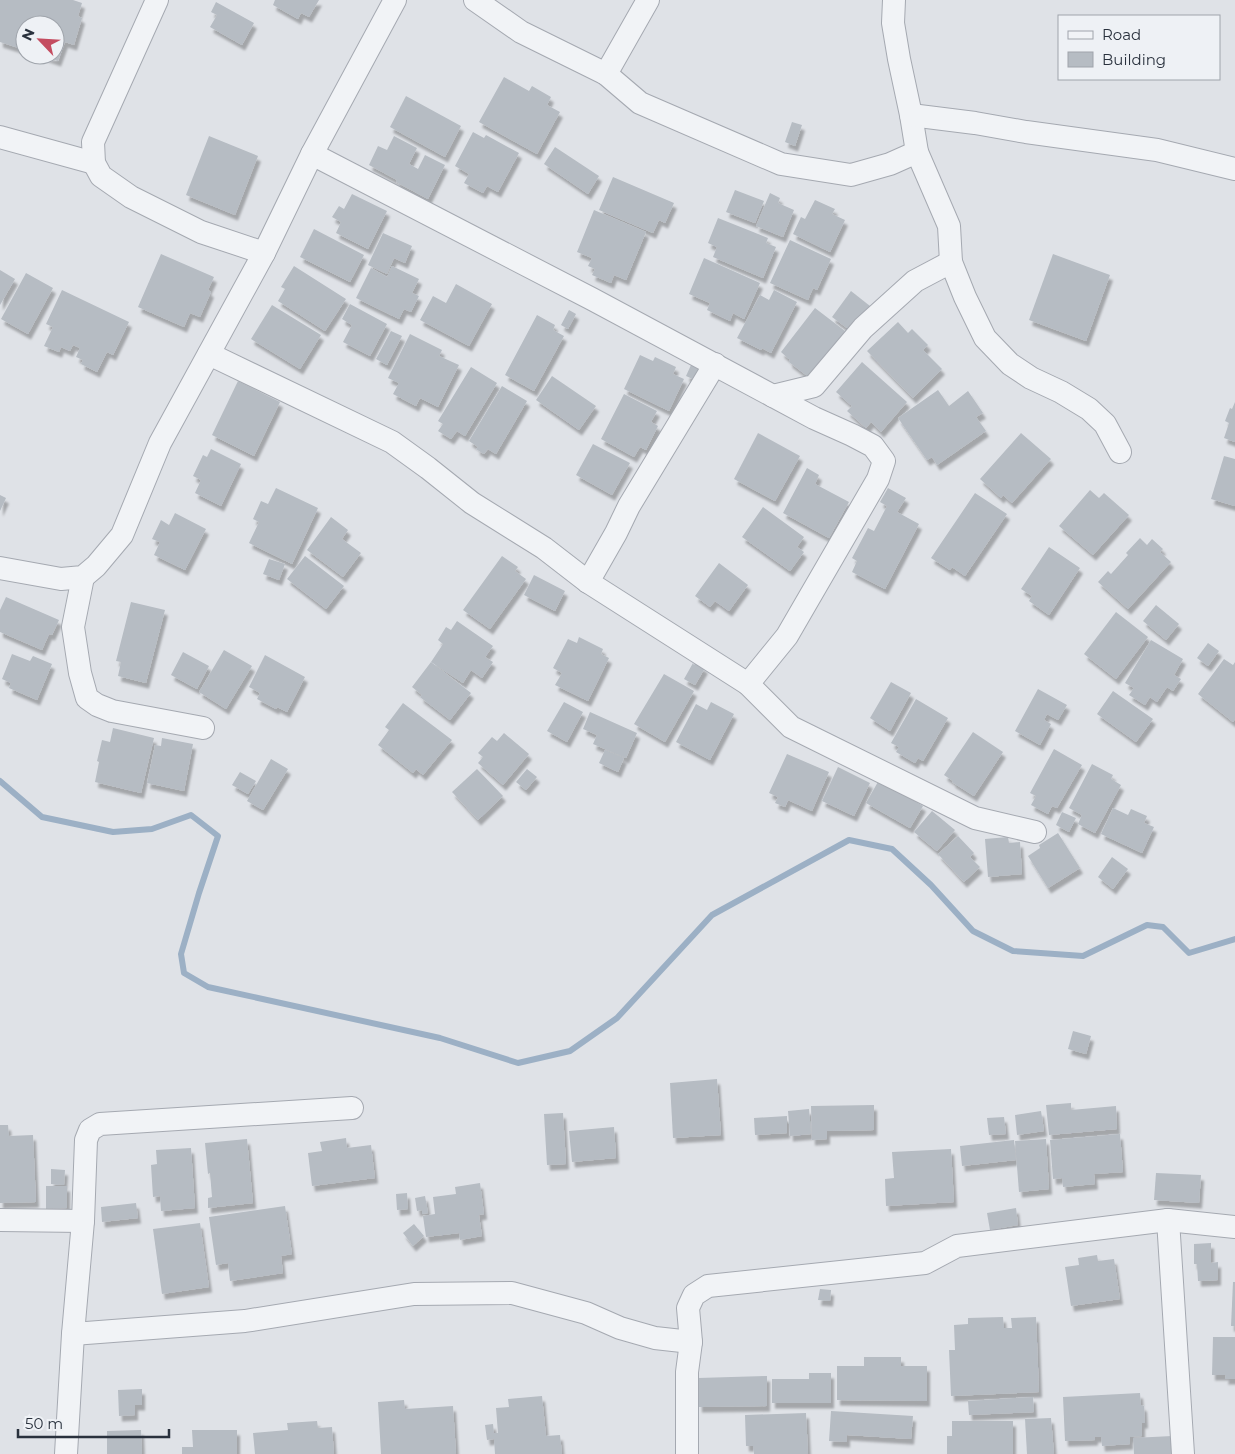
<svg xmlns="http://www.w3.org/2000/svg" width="1235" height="1454" font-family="Montserrat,sans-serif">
<defs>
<filter id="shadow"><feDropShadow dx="3" dy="5.5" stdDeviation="1" flood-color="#0004"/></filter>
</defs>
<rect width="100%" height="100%" fill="#dfe2e7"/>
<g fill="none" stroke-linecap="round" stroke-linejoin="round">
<polyline stroke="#9cb0c5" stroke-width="6" points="0,781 42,817 113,832 152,829 191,815 218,836 199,893 181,954 184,973 208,987 440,1038 518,1063 570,1051 617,1018 712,915 849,840 892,849 931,885 973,931 1013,951 1083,956 1147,925 1163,927 1189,953 1235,939"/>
</g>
<g fill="#b6bcc3" filter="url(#shadow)">
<polygon points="0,0 73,0 82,3 78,16 82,18 74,45 65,42 58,61 41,55 55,55 55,25 25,25 25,50 0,42"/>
<polygon points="275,0 319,0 309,17 301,13 298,19 273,5"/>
<polygon points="216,2 254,23 242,45 210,27 217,15 211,12"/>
<polygon points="504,77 529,91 532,86 551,97 547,105 560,112 537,154 479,122"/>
<polygon points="406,96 461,126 445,157 390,127"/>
<polygon points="792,122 802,125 795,146 785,142"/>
<polygon points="473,132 484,138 486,135 519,153 498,192 487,186 483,193 464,183 469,174 455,166"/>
<polygon points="209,136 258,156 235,215 186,195"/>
<polygon points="394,136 417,148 409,164 418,169 425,155 445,165 428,199 396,182 397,180 369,165 378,146 387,150"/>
<polygon points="555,147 599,176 588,194 544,164"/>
<polygon points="613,177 674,203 665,223 659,220 653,233 599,210"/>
<polygon points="735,190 764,201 755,223 726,212"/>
<polygon points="770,193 780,198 778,203 794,210 783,237 756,226"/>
<polygon points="352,194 387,211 368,249 336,233 341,222 332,217 339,206 344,209"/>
<polygon points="815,200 835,209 832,214 845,220 830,252 793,234 801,217 805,219"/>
<polygon points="594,210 646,232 626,280 614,275 611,283 592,275 595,269 588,266 592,258 577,252"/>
<polygon points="718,218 768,238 766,243 776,247 763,278 713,257 717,247 708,243"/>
<polygon points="314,229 364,255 350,282 300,257"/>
<polygon points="383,233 412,246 405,263 394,258 387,274 368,265"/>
<polygon points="790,240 831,259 817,290 813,288 808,300 770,283"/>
<polygon points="161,254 214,277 208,290 211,292 200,317 190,313 184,327 138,307"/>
<polygon points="1053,254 1110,275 1086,341 1029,320"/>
<polygon points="704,258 760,283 744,319 733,313 730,321 707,310 710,303 689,294"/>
<polygon points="294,266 346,299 325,331 278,301 285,289 281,287"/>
<polygon points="392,266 419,279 412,293 419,296 411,312 404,309 399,319 356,298 371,268 387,277"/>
<polygon points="0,270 15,279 0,305"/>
<polygon points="26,273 53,288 28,334 1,319"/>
<polygon points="456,284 492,304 469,346 420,320 433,296 446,303"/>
<polygon points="62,290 129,322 113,355 107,352 97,372 81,364 83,360 76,357 80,348 73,345 70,351 61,347 59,352 44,346 53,327 46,324"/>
<polygon points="774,290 797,302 771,353 762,348 761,350 737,338 760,295 769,300"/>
<polygon points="851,291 870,306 851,331 832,317"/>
<polygon points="350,304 387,324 370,356 343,342 352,325 342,319"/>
<polygon points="272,305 321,335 300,369 251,339"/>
<polygon points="815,308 845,331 810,378 789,362 790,360 781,352"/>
<polygon points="569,310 576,314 568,329 561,325"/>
<polygon points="537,315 555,325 553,330 564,336 534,391 505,375"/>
<polygon points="898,322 908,333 912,329 928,345 923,350 942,369 913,398 867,351"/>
<polygon points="391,331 402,336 387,365 376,359"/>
<polygon points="410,334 442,350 439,356 459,365 438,407 420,398 416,406 393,394 399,383 388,378"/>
<polygon points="640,355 653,361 655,357 676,367 673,374 684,379 669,411 624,389"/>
<polygon points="862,362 907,402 881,432 871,422 866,428 847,411 852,406 836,392"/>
<polygon points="691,365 700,369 695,380 686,376"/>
<polygon points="471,367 497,383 465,436 457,431 451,439 438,431 443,424 438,421"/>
<polygon points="552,376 596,406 579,430 536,400"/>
<polygon points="238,381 280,402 254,456 212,435"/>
<polygon points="502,386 527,401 496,454 488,449 484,454 476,449 478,447 469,441"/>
<polygon points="938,390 949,406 968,391 983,413 976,417 986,431 937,465 932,457 927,460 898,418"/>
<polygon points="624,394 657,411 651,422 658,426 646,450 640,447 634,457 601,439"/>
<polygon points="1235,402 1235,442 1224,438 1229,423 1225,421 1230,408 1232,409"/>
<polygon points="758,433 800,456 775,501 734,479"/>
<polygon points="1021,433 1051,459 1012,503 1003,495 1001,498 980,479"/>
<polygon points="593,444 630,463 612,495 576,475"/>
<polygon points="211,449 241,464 221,506 195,493 201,480 193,476 203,455 207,457"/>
<polygon points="1224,456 1235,459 1235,506 1211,499"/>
<polygon points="807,468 819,475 815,484 849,502 829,538 783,513"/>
<polygon points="276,488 318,508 292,564 249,543 259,522 253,519 261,501 268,504"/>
<polygon points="888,488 906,498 897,512 919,524 885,589 852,572 857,561 852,558 868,528 874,531 887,506 880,502"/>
<polygon points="1090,490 1099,498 1104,493 1129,515 1093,555 1059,526"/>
<polygon points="975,493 1007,514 965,576 952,567 950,570 931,558"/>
<polygon points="0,495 6,498 0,511"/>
<polygon points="763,507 804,537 797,547 804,552 790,571 742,537"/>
<polygon points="175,513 206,529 185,570 154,555 160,542 152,539 161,520 169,525"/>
<polygon points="331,517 348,530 342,539 361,553 343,577 307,550"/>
<polygon points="1140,538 1147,545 1152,539 1163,549 1160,552 1171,562 1128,609 1098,582 1108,571 1111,574 1128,555 1126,553"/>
<polygon points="1049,547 1080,568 1049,615 1029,601 1032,596 1021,589"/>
<polygon points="305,556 344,586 326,609 287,579"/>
<polygon points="502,556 518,567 515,571 526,579 490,629 463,610"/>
<polygon points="269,559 285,564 279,580 263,574"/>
<polygon points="719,563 748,585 729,611 715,601 710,607 695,596"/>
<polygon points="534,575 565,591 555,611 524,595"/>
<polygon points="6,597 59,620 52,635 49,634 42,650 0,632 0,610"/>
<polygon points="131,602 165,610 146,683 118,676 121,662 116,661"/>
<polygon points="1156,605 1179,624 1166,640 1143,621"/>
<polygon points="1116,612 1148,637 1116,679 1084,654"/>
<polygon points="457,621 493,646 485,657 493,662 482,678 471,670 463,683 431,662 443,644 438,640 446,627 451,630"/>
<polygon points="579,637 603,649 601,654 609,658 588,701 555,685 562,673 553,668 568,639 577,643"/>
<polygon points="1151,640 1183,659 1174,675 1181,679 1173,691 1167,687 1157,702 1150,697 1145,705 1129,695 1134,688 1125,683"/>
<polygon points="1208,643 1219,651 1208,666 1197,658"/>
<polygon points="224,650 252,666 226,709 199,692"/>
<polygon points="183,652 209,666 197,689 171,675"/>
<polygon points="12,654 30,661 33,656 52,664 37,700 9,688 11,683 2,679"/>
<polygon points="265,655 305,677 287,712 277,707 276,709 257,699 260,693 249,687"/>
<polygon points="1224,659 1233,665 1235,662 1235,719 1233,722 1198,694"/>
<polygon points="431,662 471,693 450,720 420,697 422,695 412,687"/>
<polygon points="696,662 705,668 695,685 684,679 693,663 694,665"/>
<polygon points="664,674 694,691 665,742 634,724"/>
<polygon points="891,682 911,693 890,731 870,718"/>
<polygon points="1038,689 1067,705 1058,720 1047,714 1044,720 1051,724 1040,745 1015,731"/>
<polygon points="1113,691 1153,719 1136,742 1097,714"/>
<polygon points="916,699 948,718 923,761 918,758 915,763 896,752 899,747 891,743"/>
<polygon points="564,702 583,712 567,742 547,731"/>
<polygon points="711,702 734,714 710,760 676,742 696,704 707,710"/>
<polygon points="403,703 452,740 423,775 416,769 413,773 378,745 389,730 385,727"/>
<polygon points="590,712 637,733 626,758 593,744 597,735 583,729"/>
<polygon points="113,728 154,738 141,793 95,782 99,762 97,761 102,740 110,742"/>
<polygon points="973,732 1003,752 974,796 952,782 953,781 944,775"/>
<polygon points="504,733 529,754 503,785 478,763 483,757 478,753 492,737 497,741"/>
<polygon points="162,738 193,744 184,791 147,783 155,745 161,746"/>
<polygon points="1054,749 1082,765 1057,808 1052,806 1048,814 1031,805 1036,796 1030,793"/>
<polygon points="605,750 624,758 618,772 599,763"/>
<polygon points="787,754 829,772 812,811 788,800 785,807 775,803 778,797 769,793"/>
<polygon points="271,759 288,769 263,810 247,801"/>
<polygon points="1092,764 1113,775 1111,779 1121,785 1095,833 1078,824 1082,815 1069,808"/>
<polygon points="838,767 870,783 854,816 822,801"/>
<polygon points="477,769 503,796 478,820 452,792"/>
<polygon points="527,769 537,777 526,790 516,782"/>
<polygon points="240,772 256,781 248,794 232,785"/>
<polygon points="879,780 923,806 910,828 866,803"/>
<polygon points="1113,808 1128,815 1131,809 1147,816 1144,823 1154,827 1142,853 1101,834"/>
<polygon points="932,811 955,830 937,851 914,832"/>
<polygon points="1062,812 1076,818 1069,832 1056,825"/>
<polygon points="1058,833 1080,868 1048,888 1028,856 1040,848 1039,845"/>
<polygon points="958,836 974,853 970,857 980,867 964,882 938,854"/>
<polygon points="1008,837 1009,843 1020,842 1022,874 988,877 985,839"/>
<polygon points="1112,857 1128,869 1113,889 1098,877"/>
<polygon points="1073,1031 1091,1036 1086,1054 1068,1049"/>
<polygon points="717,1079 721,1135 673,1138 670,1083"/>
<polygon points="1071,1103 1071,1110 1116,1106 1117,1129 1049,1135 1046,1105"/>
<polygon points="874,1105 874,1130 827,1131 827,1139 812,1140 811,1106"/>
<polygon points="809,1109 811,1134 790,1136 788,1111"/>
<polygon points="1041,1111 1044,1131 1017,1135 1015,1115"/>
<polygon points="563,1113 566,1164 547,1165 544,1114"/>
<polygon points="787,1116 787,1133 755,1135 754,1118"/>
<polygon points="1004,1117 1006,1134 989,1135 987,1118"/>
<polygon points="0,1125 8,1125 9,1136 33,1135 36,1202 0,1203"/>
<polygon points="614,1127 616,1158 572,1162 569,1131"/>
<polygon points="1120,1134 1123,1172 1094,1174 1095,1184 1063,1187 1062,1178 1053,1179 1050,1140"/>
<polygon points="346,1138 347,1148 371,1145 375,1178 312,1186 308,1153 322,1151 320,1142"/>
<polygon points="247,1139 253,1203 208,1208 208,1198 212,1197 210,1173 208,1174 205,1143"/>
<polygon points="1046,1139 1049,1189 1019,1192 1015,1141"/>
<polygon points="1014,1140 1016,1160 962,1166 960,1146"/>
<polygon points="191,1148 195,1208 161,1211 160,1196 153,1197 151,1165 157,1164 156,1150"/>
<polygon points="951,1149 954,1202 886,1206 885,1179 894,1178 892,1152"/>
<polygon points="51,1169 65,1170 64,1185 51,1184"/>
<polygon points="1156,1173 1201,1175 1199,1203 1154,1200"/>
<polygon points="480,1183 484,1214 479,1215 482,1236 460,1240 459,1233 426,1237 423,1216 435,1214 433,1197 456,1194 455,1187"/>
<polygon points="46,1186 67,1186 67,1208 46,1209"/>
<polygon points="407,1193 408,1209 397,1210 396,1194"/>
<polygon points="425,1196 428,1213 422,1214 422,1210 417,1211 415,1198"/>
<polygon points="136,1203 138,1218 102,1222 101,1207"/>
<polygon points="285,1206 292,1254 281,1256 283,1273 230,1281 228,1263 216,1265 209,1217"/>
<polygon points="1016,1208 1018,1225 990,1230 987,1213"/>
<polygon points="200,1223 209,1287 162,1294 153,1229"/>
<polygon points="414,1224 424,1236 413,1246 403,1233"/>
<polygon points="1211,1243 1211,1263 1218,1262 1218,1280 1198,1281 1197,1264 1194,1264 1194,1244"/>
<polygon points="1097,1255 1098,1261 1114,1259 1120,1299 1071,1306 1065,1267 1079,1265 1078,1258"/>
<polygon points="1233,1282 1235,1282 1235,1326 1231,1326"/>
<polygon points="820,1289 831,1290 830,1301 818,1300"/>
<polygon points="1003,1317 1004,1328 1012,1328 1011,1318 1036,1317 1039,1392 951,1396 949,1350 955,1350 954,1325 968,1324 968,1318"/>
<polygon points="1213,1337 1235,1337 1235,1379 1225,1379 1226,1375 1212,1375"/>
<polygon points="864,1357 901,1357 901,1366 927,1366 927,1401 837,1400 837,1366 864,1366"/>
<polygon points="809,1373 831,1373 831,1403 772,1403 772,1379 809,1379"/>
<polygon points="767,1376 767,1406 699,1407 698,1378"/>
<polygon points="142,1389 142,1405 135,1405 135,1415 119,1416 118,1390"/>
<polygon points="1140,1393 1141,1405 1144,1406 1145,1423 1142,1423 1142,1436 1130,1437 1130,1444 1102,1446 1101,1437 1095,1437 1095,1440 1065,1441 1063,1397"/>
<polygon points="542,1396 546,1436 560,1435 562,1454 495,1454 494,1439 487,1440 485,1425 493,1424 494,1433 498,1433 496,1408 509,1407 508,1399"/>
<polygon points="1033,1397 1034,1412 969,1415 968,1401"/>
<polygon points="404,1400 405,1409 453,1406 456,1454 381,1454 378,1402"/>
<polygon points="831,1411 913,1416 911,1439 847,1435 847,1442 829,1441"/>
<polygon points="806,1413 808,1454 754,1454 753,1446 746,1446 745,1415"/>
<polygon points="1051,1418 1054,1454 1027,1454 1025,1419"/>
<polygon points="317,1421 318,1428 332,1427 334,1454 255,1454 253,1433 288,1430 287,1423"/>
<polygon points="952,1421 1013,1421 1013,1454 947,1454 947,1436 952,1436"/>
<polygon points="141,1430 142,1454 107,1454 107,1431"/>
<polygon points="192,1430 237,1430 237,1454 182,1454 182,1447 193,1447"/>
<polygon points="1172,1436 1172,1454 1134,1454 1133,1438"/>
</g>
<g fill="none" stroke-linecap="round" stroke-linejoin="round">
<defs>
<g id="minor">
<polyline points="157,0 93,142 94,163 101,176 131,197 201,232 264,253"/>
<polyline points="475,0 521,32 606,74 640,103 781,164 851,175 890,164 917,152"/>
<polyline points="894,0 893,23 899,59 911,115 917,152 949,226 951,262 965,297 985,338 1010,364 1031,378 1061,392 1089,409 1105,424 1120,452"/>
<polyline points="606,74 648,0"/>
<polyline points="911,115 975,123 1026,132 1157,150 1235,169"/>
<polyline points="0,137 94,163"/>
<polyline points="312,154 592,299 814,418 852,435 873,446 884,461 878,479 787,636 748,684"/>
<polyline points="209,354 392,442 428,468 472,503 544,548 588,582 748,684 791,727 975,818 1035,832"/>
<polyline points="773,396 814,386 863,328 915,281 951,262"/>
<polyline points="0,568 61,579 83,577 96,566 122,535 160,443 264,253 312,154 395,0"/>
<polyline points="83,577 73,627 80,673 87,698 97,705 112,711 203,728"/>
<polyline points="588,582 616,533 629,506 715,364"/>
<polyline points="0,1220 83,1221"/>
<polyline points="1168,1220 1183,1454"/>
<polyline points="73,1334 245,1321 414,1294 512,1293 586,1313 620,1328 655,1338 691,1342"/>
<polyline points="66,1454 73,1334 83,1221 86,1140 90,1130 100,1124 352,1108"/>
<polyline points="687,1454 687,1372 691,1342 688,1308 694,1295 708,1286 925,1263 957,1246 1168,1220 1235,1227"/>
</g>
</defs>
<use href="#minor" stroke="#a5a9b1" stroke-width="24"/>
<use href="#minor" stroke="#f1f3f6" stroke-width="22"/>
</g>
<rect x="1058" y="15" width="162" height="65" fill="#eef1f5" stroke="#9fa4ab"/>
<rect x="1068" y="31" width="25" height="8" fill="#f1f3f6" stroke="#9fa4ab"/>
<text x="1102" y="40" font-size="15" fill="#29313d">Road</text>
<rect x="1068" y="52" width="25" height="15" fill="#b6bcc3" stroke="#9fa4ab"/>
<text x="1102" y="65" font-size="15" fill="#29313d">Building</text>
<g transform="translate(40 40) rotate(295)"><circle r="24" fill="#eef1f5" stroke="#9fa4ab"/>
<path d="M0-4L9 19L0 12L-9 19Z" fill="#c44c60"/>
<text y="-8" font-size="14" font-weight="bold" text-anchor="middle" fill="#29313d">N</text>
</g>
<path d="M18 1429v8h151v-8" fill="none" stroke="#29313d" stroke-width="2.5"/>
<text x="25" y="1429" font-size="15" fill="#29313d" stroke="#eef1f5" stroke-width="4" paint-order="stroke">50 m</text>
</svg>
